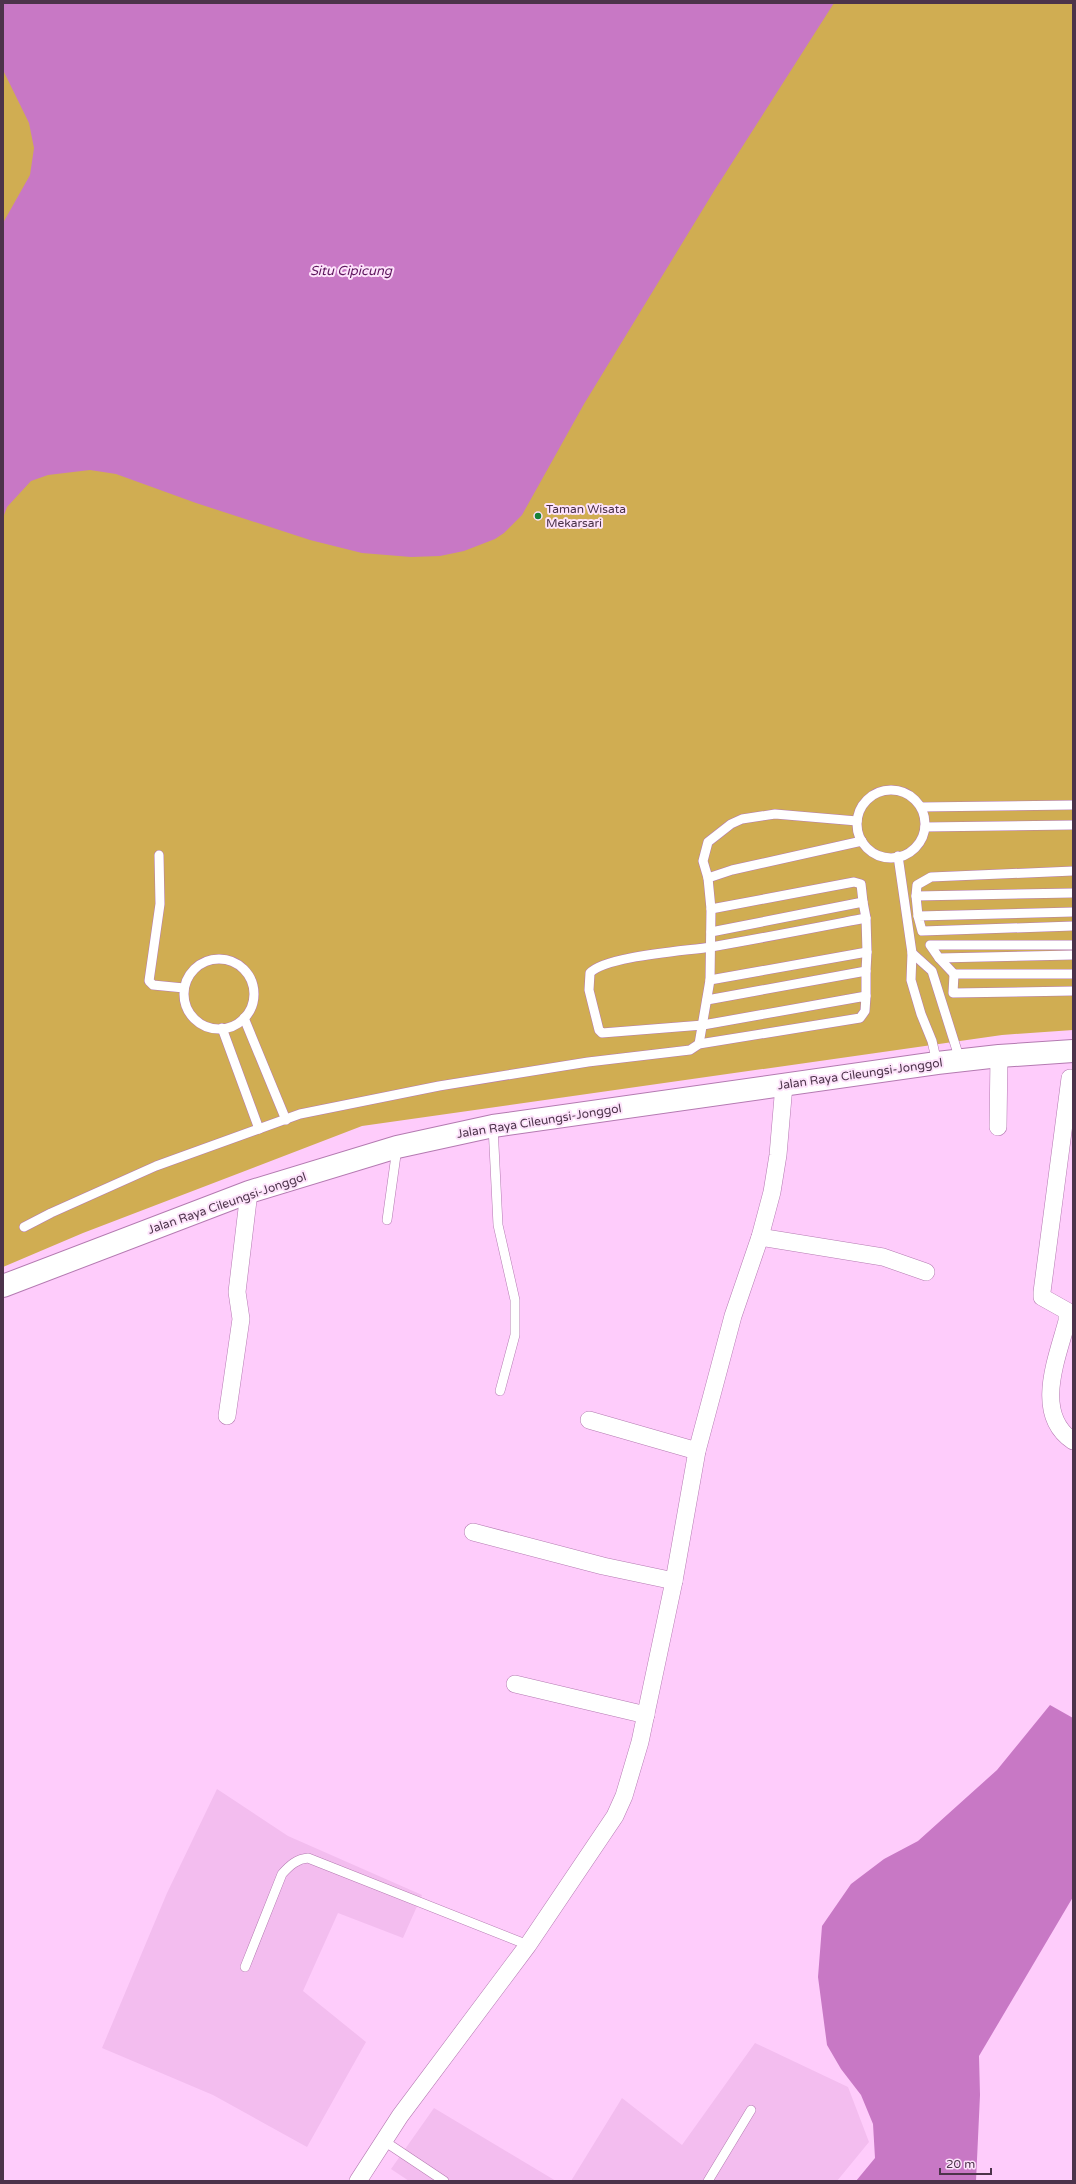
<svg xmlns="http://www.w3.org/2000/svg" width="1076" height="2184" font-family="'Varela Round',sans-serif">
<rect width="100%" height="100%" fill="#feccfb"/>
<g fill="#f3bdef">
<polygon points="217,1789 288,1836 422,1895 403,1938 338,1913 303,1991 366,2042 307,2147 213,2095 102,2048 167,1893"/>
<polygon points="755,2043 848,2087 869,2142 837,2181 571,2181 622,2098 682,2145"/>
<polygon points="434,2108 556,2181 409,2181 391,2169"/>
</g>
<polygon fill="#d0ad52" points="3,3 1073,3 1073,1030 1002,1035 362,1126 83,1233 3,1267"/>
<g fill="#c878c5">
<polygon points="3,3 834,3 714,191 584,404 522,515 504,533 495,539 464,551 440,556 411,557 362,553 310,540 196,503 116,474 90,470 48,475 31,481 7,507 3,518 3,223 30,175 34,148 29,123 3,70"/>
<polygon points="1050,1705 1073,1718 1073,1897 979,2056 980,2095 976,2181 856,2181 875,2158 873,2124 861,2095 841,2069 827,2045 818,1977 822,1926 851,1884 884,1859 918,1841 997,1770"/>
</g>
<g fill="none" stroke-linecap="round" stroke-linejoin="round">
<defs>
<g id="service">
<circle cx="891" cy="824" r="34"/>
<polyline points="921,807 1073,805"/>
<polyline points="925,827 1073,825"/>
<polyline points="159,855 160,904 149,981 153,985 184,988"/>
<polyline points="898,856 912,953 911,980 921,1014 932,1041 937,1063"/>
<polyline points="1073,871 931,877 917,885 916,896 1073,893"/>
<polyline points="708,878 732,870 862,841"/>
<polyline points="916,896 918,916"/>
<polyline points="711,909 854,882 861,884 863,902"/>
<polyline points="1073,912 918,916 922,931 1073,926"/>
<polyline points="711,932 863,902 866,918"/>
<polyline points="1073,945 930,945 939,958 1073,955"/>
<polyline points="912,953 932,971 960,1060"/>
<polyline points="939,958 954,974"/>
<circle cx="219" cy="994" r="35"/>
<polyline points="1073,974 954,974 953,993 1073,991"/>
<polyline points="710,980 867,952 866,971"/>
<polyline points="707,1000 866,971 866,996"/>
<polyline points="244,1018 286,1120"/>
<polyline points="222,1028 259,1129"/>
<polyline points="699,1044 710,980 711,909 708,878 703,861 708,842 731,824 742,819 775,814 857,821"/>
<polyline points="493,1126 498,1225 515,1300 515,1335 500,1391"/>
<polyline points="387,1220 397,1148"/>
<path d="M24,1227L51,1213L156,1166L300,1114L439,1086L588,1062L690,1050L699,1044L860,1018L865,1011L866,996L703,1025L602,1033L599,1030L589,990L590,973C605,956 686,951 711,947C763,938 814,928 866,918L867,952"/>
<path d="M245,1967L282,1874C290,1865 297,1859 308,1858L528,1945"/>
<polyline points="384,2141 444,2181"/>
<polyline points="708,2181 751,2110"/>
</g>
<g id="minor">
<path d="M1070,1078L1042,1292V1297L1067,1311V1321C1057,1359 1033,1414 1073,1441"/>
<polyline points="998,1127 999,1056"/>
<polyline points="760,1237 883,1257 926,1272"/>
<polyline points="227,1416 241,1319 237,1292 249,1192"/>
<polyline points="589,1420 697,1451"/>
<polyline points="473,1532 603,1566 674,1581"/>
<polyline points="515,1684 646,1715"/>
<polyline points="358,2181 400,2116 528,1945 615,1816 624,1796 640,1742 674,1581 697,1451 733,1316 760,1237 772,1192 778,1155 784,1085"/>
</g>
<polyline id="primary" points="3,1286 249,1192 397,1147 493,1126 937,1063 999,1056 1073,1051"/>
</defs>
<use href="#service" stroke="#b47ab1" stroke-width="10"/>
<use href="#minor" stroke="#b47ab1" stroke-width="18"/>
<use href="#primary" stroke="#b47ab1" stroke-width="24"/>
<use href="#service" stroke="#fff" stroke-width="9"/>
<use href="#minor" stroke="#fff" stroke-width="17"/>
<use href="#primary" stroke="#fff" stroke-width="22"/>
</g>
<circle fill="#168238" stroke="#fde3fb" stroke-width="1.5" cx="538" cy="516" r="4"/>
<g text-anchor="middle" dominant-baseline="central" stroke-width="4" stroke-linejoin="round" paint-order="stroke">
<g font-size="12" fill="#4c334a" stroke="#fde3fb" text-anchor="start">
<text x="546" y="509">Taman Wisata<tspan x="546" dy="14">Mekarsari</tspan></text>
</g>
<g font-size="12" fill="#4c334a" stroke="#fde3fb">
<text transform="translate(860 1074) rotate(-8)">Jalan Raya Cileungsi-Jonggol</text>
<text transform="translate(539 1121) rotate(-9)">Jalan Raya Cileungsi-Jonggol</text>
<text transform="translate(227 1203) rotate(-19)">Jalan Raya Cileungsi-Jonggol</text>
</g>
<g font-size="13" font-style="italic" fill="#5e155d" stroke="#fde3fb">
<text x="351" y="271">Situ Cipicung</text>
</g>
</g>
<rect width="1076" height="2184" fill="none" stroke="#4c334a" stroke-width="8"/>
<path d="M940 2168v6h51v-6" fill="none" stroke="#4c334a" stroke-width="2"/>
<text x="946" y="2168" font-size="12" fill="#4c334a" stroke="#fde3fb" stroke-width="3" paint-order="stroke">20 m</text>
</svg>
